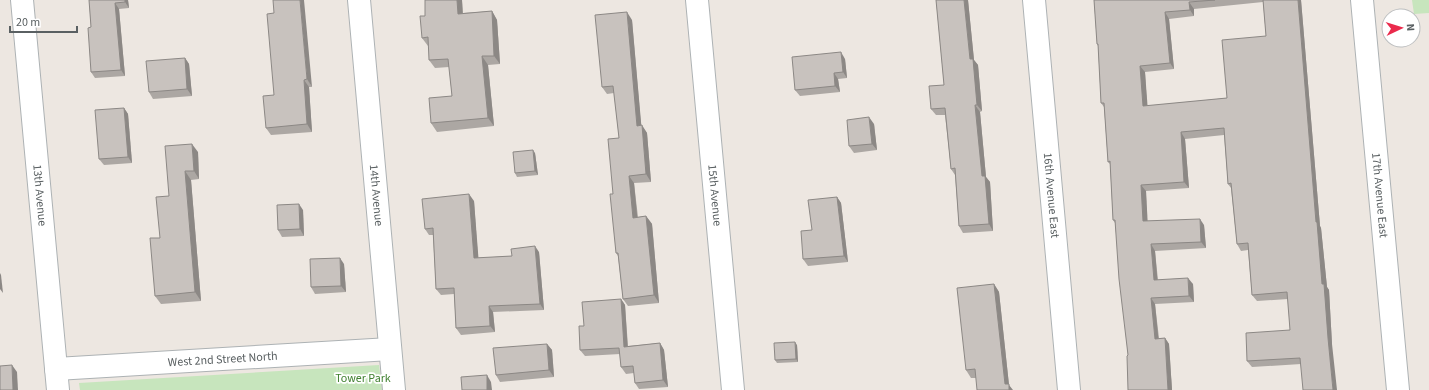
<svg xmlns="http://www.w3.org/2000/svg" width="1429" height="390" font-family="'Source Sans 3',sans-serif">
<rect width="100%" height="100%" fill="#ede7e1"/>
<g fill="#c7e5bd">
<polygon points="1412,0 1429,0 1429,13 1414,14"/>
<polygon points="379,365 382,390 80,390 79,383"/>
</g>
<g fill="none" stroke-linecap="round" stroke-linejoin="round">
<defs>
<g id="minor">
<path id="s1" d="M22,0L58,390"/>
<path id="s2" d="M359,0L394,390"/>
<path id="s3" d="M697,0L733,390"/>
<path id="s4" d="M1034,0L1069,390"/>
<path id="s5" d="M56,369L390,349"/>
</g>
<g id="tertiary">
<path id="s6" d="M1362,0L1398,390"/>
</g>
</defs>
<use href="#minor" stroke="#adb2b4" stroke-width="24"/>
<use href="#tertiary" stroke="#adb2b4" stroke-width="24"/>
<use href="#minor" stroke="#fff" stroke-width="22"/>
<use href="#tertiary" stroke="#fff" stroke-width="22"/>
</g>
<g fill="#aca7a3" fill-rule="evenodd">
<polygon points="89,0 128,0 129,8 119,9 125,76 95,78 91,72 91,27"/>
<polygon points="425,0 462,0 463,13 492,11 497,20 500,64 488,65 494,126 437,132 431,123 452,96 449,67 435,68 429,60 429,46 428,46 422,38 425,16"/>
<polygon points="936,0 968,0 974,60 978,65 982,111 980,112 986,177 990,182 993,231 963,233 959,226 955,175 951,169 945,115 936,115 931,109 944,85"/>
<path d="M1094,0H1301L1320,226L1321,228L1327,287L1329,290L1332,344L1301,364L1252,367L1247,361L1290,330L1288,299L1257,301L1252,295L1248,250L1241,251L1237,244L1231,188L1228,184L1224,135L1185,139L1189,188L1146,191L1147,221L1204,225L1206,248L1155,251L1158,280L1193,284L1194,302L1155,304L1159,338H1165L1169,344L1172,390H1128V355L1115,223L1113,220L1110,164L1108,162L1104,107L1101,103L1098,46L1097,44ZM1263,2L1266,36L1227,98L1147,106L1145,72L1174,69L1169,19L1194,16V9Z"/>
<polygon points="274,13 312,87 309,87 312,132 271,135 266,128 274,95"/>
<polygon points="632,20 641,125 647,133 651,182 634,183 638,217 646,216 652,224 659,303 628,306 623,299 618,256 616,253 613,194 619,138 614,93 607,94 602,87"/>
<polygon points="185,58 189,64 192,96 153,99 149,92"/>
<polygon points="845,59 847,78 838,79 840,92 800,96 795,90"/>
<polygon points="124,108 128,114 132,163 104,165 99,159"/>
<polygon points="874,124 877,150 854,153 849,146"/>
<polygon points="198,152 199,179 191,180 201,301 161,304 155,296 160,238 169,196"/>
<polygon points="535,153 538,175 517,177 515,173"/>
<polygon points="837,197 841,203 848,262 808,266 803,259 812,230"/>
<polygon points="474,201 478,258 512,256 539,252 544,310 493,312 495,332 461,335 456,328 454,294 441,295 436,289 433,235 429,235 425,229"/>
<polygon points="303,210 304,236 282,237 278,230"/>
<polygon points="344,264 346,292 315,294 311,287"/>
<polygon points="994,284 999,292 1009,385 976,378 971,378 966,370"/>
<polygon points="621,299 625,305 628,346 660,343 664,350 668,387 639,389 635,383 634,373 626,374 621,367 620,354 585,356 580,350 584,326"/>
<polygon points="547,344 552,350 554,377 500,382 496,375"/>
<polygon points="797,345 798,362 777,363 775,360"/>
</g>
<g fill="#8c8885">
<polygon points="125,0 128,0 129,8 125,2"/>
<polygon points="300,0 304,0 312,87 307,79"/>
<polygon points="457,0 462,0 463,22 458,14"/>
<polygon points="964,0 968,0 974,60 978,65 982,111 977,105 970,59"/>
<polygon points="1298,0 1301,0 1320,226 1321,228 1327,287 1329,290 1332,344 1337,390 1333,390 1322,284 1316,222"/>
<polygon points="1189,2 1194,9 1194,16 1190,10"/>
<polygon points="115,3 119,9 125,76 121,70"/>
<polygon points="492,11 497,20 500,64 494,56"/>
<polygon points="627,12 632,20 642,133 637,126"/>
<polygon points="1165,12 1169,19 1174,69 1170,63"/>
<polygon points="841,52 845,59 847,78 843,72"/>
<polygon points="482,56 488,65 494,126 488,118"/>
<polygon points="185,58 189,64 192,96 187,89"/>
<polygon points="1140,66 1145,72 1148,112 1143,106"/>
<polygon points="834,73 838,79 840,92 835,86"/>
<polygon points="304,80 309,87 312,132 307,124"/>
<polygon points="975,105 980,112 986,177 990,182 993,231 989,224 982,176"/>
<polygon points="124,108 128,114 132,163 128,157"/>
<polygon points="869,117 874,124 877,150 872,144"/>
<polygon points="642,125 647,133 651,182 646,174"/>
<polygon points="1181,132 1185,139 1189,188 1184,182"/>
<polygon points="192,144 198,152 199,179 194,171"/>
<polygon points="533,150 535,153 538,175 535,171"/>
<polygon points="185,171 191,180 201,301 195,292"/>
<polygon points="629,176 634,183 638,225 633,218"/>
<polygon points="1141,185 1146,191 1148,228 1143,221"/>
<polygon points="469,194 474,201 479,265 474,258"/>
<polygon points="837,197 841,203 848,262 844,256"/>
<polygon points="299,204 303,210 304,236 300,229"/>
<polygon points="646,216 652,224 659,303 654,295"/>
<polygon points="1200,219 1204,225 1206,248 1201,242"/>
<polygon points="1151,244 1155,251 1158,287 1154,280"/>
<polygon points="535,246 539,252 544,310 540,304"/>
<polygon points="340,258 344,264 346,292 341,286"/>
<polygon points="0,273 1,275 3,293 0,289"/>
<polygon points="1188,278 1193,284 1194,302 1189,296"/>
<polygon points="994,284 999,292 1009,385 1013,390 1009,390 1005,384"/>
<polygon points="1151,298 1155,304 1159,345 1155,339"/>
<polygon points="621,299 625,305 628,353 624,347"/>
<polygon points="489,306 493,312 495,332 490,326"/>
<polygon points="1165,338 1169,344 1172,390 1168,390"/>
<polygon points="795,342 797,345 798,362 796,359"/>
<polygon points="660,343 664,350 668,387 663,380"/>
<polygon points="547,344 552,350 554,377 549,370"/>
<polygon points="12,365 17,372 18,390 13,390"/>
<polygon points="487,375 491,382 492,390 487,390"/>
</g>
<g fill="#c8c2be" stroke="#8c8885">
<polygon points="89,0 125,0 125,2 115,3 121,70 91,72 88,28 91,27"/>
<polygon points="273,0 300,0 307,79 304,80 307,124 266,128 263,96 274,95 267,14 274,13"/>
<polygon points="425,0 457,0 458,14 492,11 494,56 482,56 488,118 431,123 429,98 452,96 448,59 429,60 428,37 422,38 420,16 425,16"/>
<polygon points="936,0 964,0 970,59 973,59 977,105 975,105 982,176 985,176 989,224 959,226 955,168 951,169 945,108 931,109 929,86 944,85"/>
<polygon points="1094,0 1215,0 1189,2 1190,10 1165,12 1170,63 1140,66 1143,106 1227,98 1222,40 1266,36 1263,0 1298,0 1316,222 1317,222 1322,284 1324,284 1328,338 1333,390 1303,390 1300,358 1247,361 1246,333 1290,330 1287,292 1252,295 1248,243 1237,244 1231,183 1228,184 1224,128 1181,132 1184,182 1141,185 1143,221 1200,219 1201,242 1151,244 1154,280 1188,278 1189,296 1151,298 1155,339 1165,338 1168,390 1128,390 1127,356 1128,355 1119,279 1115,220 1113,220 1110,161 1108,162 1104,103 1101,103 1098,44 1097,44"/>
<polygon points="627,12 637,126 642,125 646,174 629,176 633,218 646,216 654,295 623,299 618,253 616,253 610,194 613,194 608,139 619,138 613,86 602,87 595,15"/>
<polygon points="841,52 843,72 834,73 835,86 795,90 792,57"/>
<polygon points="185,58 187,89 149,92 146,61"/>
<polygon points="124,108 128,157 99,159 95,110"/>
<polygon points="869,117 872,144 849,146 847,120"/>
<polygon points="192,144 194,171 185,171 195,292 155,296 150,238 160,238 156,197 169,196 165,146"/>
<polygon points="533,150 535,171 515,173 513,152"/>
<polygon points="469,194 474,258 512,256 511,249 535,246 540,304 489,306 490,326 456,328 454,288 436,289 433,228 425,229 422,199"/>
<polygon points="837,197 844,256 803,259 801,231 812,230 808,200"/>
<polygon points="299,204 300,229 278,230 277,205"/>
<polygon points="340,258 341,286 311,287 310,259"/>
<polygon points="994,284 1005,384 1009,384 1009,390 977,390 975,369 966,370 957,288"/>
<polygon points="621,299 624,347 660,343 663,380 635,383 633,366 621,367 619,348 580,350 579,326 584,326 582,302"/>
<polygon points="795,342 796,359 775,360 774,343"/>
<polygon points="547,344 549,370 496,375 493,348"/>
<polygon points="12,365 13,390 0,390 0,366"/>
<polygon points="487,375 487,390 462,390 461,377"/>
</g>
<g text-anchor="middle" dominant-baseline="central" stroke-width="3.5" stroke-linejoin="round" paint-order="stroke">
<g font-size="12" fill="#5a6062" stroke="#fff">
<text stroke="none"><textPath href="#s1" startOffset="196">13th Avenue</textPath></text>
<text stroke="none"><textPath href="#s2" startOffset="196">14th Avenue</textPath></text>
<text stroke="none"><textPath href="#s3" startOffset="196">15th Avenue</textPath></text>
<text stroke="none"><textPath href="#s4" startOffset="196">16th Avenue East</textPath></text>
<text stroke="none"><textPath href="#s6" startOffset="196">17th Avenue East</textPath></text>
<text stroke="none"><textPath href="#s5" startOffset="167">West 2nd Street North</textPath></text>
</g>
<g font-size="12" fill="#428132" stroke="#fff">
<text x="363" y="378">Tower Park</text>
</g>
</g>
<g transform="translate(1401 28) rotate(86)"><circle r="19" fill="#ffffff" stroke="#bdbfc0"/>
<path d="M0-3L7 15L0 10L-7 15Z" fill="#ea2a4c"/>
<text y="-6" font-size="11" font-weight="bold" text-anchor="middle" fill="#5a6062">N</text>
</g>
<path d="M10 26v6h67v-6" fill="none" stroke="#5a6062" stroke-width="2"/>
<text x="16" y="26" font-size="12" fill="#5a6062" stroke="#ffffff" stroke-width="3" paint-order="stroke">20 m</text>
</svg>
